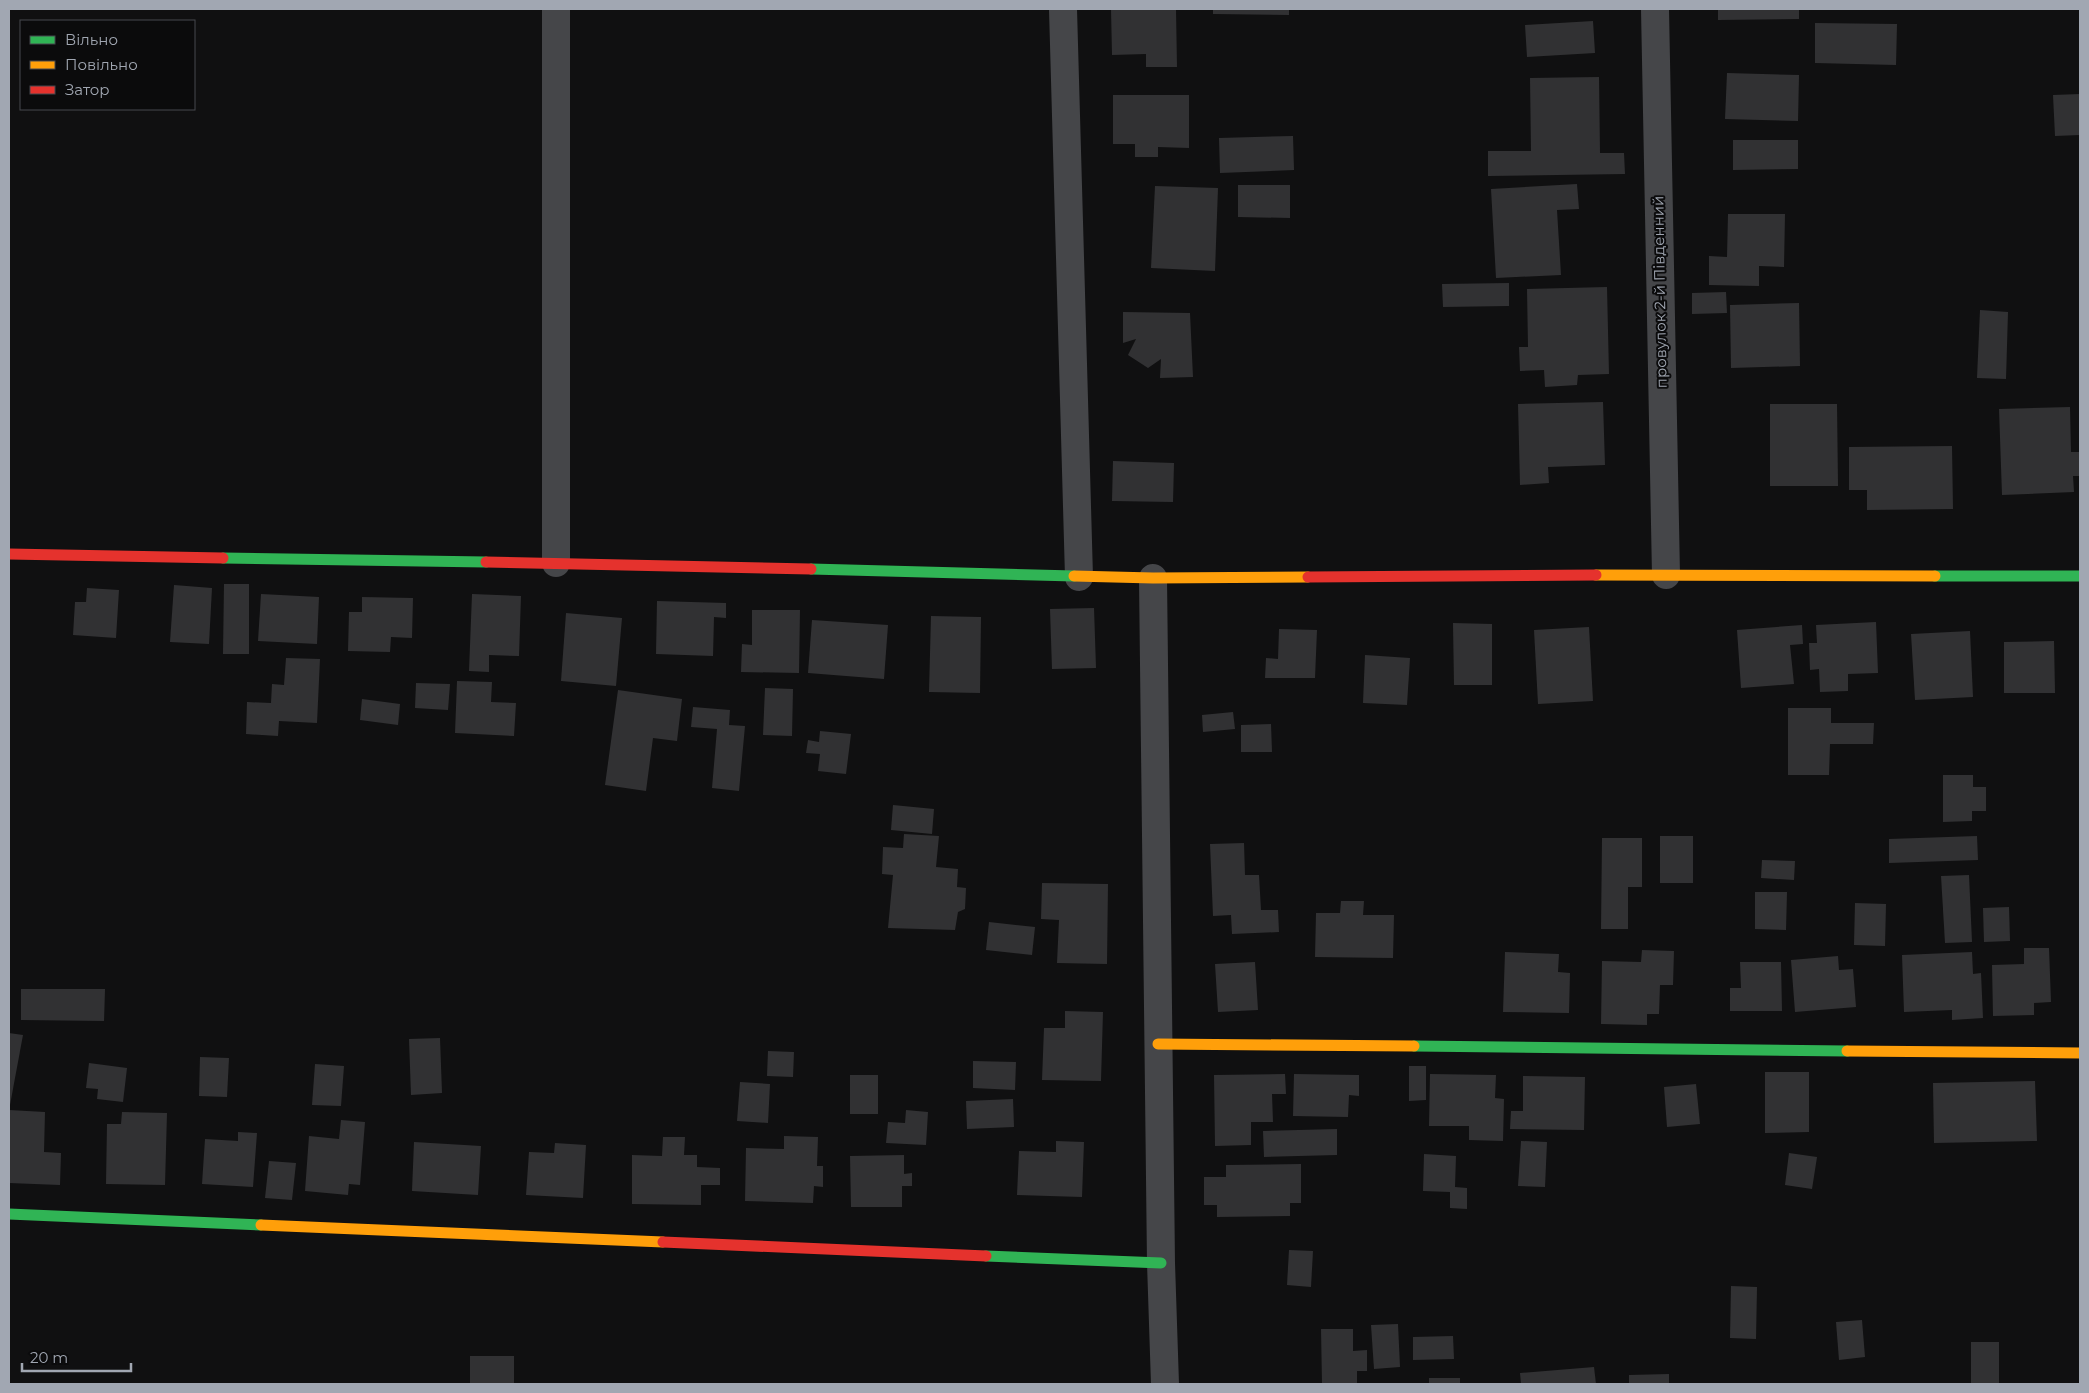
<svg xmlns="http://www.w3.org/2000/svg" width="2089" height="1393" font-family="Montserrat,sans-serif">
	<style>
		.building { fill: #313133 }
		.lines { fill: none; stroke-linecap: round; stroke-linejoin: round }
		.street { stroke: #454649; stroke-width: 28 }
		.fast { stroke: #30b455; stroke-width: 11 }
		.slow { stroke: #ff9f0a; stroke-width: 11 }
		.jam { stroke: #e5322d; stroke-width: 11 }
		.labels { text-anchor: middle; stroke-width: 4; stroke-linejoin: round; paint-order: stroke }
		.street-label { font-size: 15px; fill: #a1a7b2; stroke: #0b0b0c }
	</style>
	<rect width="100%" height="100%" fill="#101011"/>
	<g class="building">
		<polygon points="1111,9 1176,9 1177,67 1146,67 1146,54 1112,55"/>
		<polygon points="1213,9 1289,9 1289,15 1213,14"/>
		<polygon points="1718,9 1799,9 1799,19 1718,20"/>
		<polygon points="1593,21 1595,53 1527,57 1525,25"/>
		<polygon points="1815,23 1897,24 1896,65 1815,63"/>
		<polygon points="1727,73 1799,75 1798,121 1725,119"/>
		<polygon points="1599,77 1600,153 1624,153 1625,174 1488,176 1488,151 1531,151 1530,78"/>
		<polygon points="2080,94 2080,135 2055,136 2053,95"/>
		<polygon points="1113,95 1189,95 1189,148 1158,147 1158,157 1135,157 1135,144 1113,144"/>
		<polygon points="1293,136 1294,170 1220,173 1219,138"/>
		<polygon points="1733,140 1798,140 1798,169 1733,170"/>
		<polygon points="1577,184 1579,209 1557,210 1561,275 1496,278 1491,189"/>
		<polygon points="1238,185 1290,185 1290,218 1238,217"/>
		<polygon points="1155,186 1218,188 1215,271 1151,268"/>
		<polygon points="1728,214 1785,214 1784,267 1759,266 1759,286 1709,285 1709,256 1727,257"/>
		<polygon points="1509,283 1509,306 1443,307 1442,284"/>
		<polygon points="1607,287 1609,374 1578,375 1577,385 1545,387 1544,370 1520,371 1519,347 1528,347 1527,289"/>
		<polygon points="1726,292 1727,313 1692,314 1692,293"/>
		<polygon points="1799,303 1800,366 1731,368 1730,305"/>
		<polygon points="1980,310 2008,312 2006,379 1977,378"/>
		<polygon points="1123,312 1190,313 1193,377 1160,378 1161,359 1148,368 1128,355 1136,339 1123,343"/>
		<polygon points="1603,402 1605,465 1548,467 1549,483 1520,485 1518,404"/>
		<polygon points="1770,404 1837,404 1838,486 1770,486"/>
		<polygon points="2070,407 2071,452 2080,452 2080,476 2073,476 2074,492 2002,495 1999,409"/>
		<polygon points="1952,446 1953,509 1867,510 1867,490 1849,490 1849,447"/>
		<polygon points="1113,461 1174,463 1173,502 1112,501"/>
		<polygon points="224,584 249,584 249,654 223,654"/>
		<polygon points="174,585 212,588 209,644 170,642"/>
		<polygon points="87,588 119,590 116,638 73,635 75,602 86,602"/>
		<polygon points="261,594 319,597 317,644 258,641"/>
		<polygon points="472,594 521,596 519,656 489,655 489,672 469,671"/>
		<polygon points="362,597 413,598 412,638 391,637 390,652 348,651 349,612 362,612"/>
		<polygon points="657,601 726,603 726,618 714,617 713,656 656,654"/>
		<polygon points="1094,608 1096,668 1052,669 1050,609"/>
		<polygon points="752,610 800,610 799,673 741,672 742,644 752,645"/>
		<polygon points="566,613 622,618 616,686 561,681"/>
		<polygon points="931,616 981,617 980,693 929,692"/>
		<polygon points="812,620 888,625 884,679 808,673"/>
		<polygon points="1876,622 1878,673 1848,674 1848,691 1820,692 1819,669 1810,670 1809,643 1817,643 1816,625"/>
		<polygon points="1453,623 1492,624 1492,685 1454,685"/>
		<polygon points="1802,625 1803,644 1790,645 1794,684 1741,688 1737,630"/>
		<polygon points="1589,627 1593,701 1538,704 1534,630"/>
		<polygon points="1279,629 1317,630 1315,678 1265,678 1266,658 1278,659"/>
		<polygon points="1970,631 1973,697 1915,700 1911,634"/>
		<polygon points="2054,641 2055,693 2004,693 2004,642"/>
		<polygon points="1365,655 1410,658 1407,705 1363,703"/>
		<polygon points="286,658 320,659 317,723 279,721 278,736 246,734 247,702 271,703 272,684 284,685"/>
		<polygon points="457,681 492,682 491,702 516,703 514,736 455,733"/>
		<polygon points="416,683 450,684 448,710 415,708"/>
		<polygon points="765,688 793,689 792,736 763,735"/>
		<polygon points="618,690 682,699 677,741 653,738 646,791 605,785"/>
		<polygon points="362,699 400,704 398,725 360,720"/>
		<polygon points="693,707 730,710 729,725 745,726 739,791 712,788 717,729 691,727"/>
		<polygon points="1788,708 1831,708 1831,723 1874,723 1873,744 1830,744 1829,775 1788,775"/>
		<polygon points="1233,712 1235,729 1203,732 1202,715"/>
		<polygon points="1271,724 1272,752 1241,752 1241,725"/>
		<polygon points="820,731 851,734 846,774 818,771 820,754 806,753 808,740 819,742"/>
		<polygon points="1943,775 1973,775 1973,787 1986,787 1986,811 1972,811 1972,821 1943,822"/>
		<polygon points="893,805 934,809 932,834 891,830"/>
		<polygon points="904,834 939,836 936,867 958,869 957,887 966,888 965,909 958,912 955,930 888,928 893,875 882,874 883,847 903,848"/>
		<rect x="1660" y="836" width="33" height="47"/>
		<polygon points="1977,836 1978,860 1889,863 1889,839"/>
		<polygon points="1602,838 1642,838 1642,887 1628,887 1628,929 1601,929"/>
		<polygon points="1244,843 1245,875 1259,875 1261,910 1278,910 1279,932 1232,934 1231,915 1213,916 1210,844"/>
		<polygon points="1762,860 1795,861 1794,880 1761,878"/>
		<polygon points="1969,875 1972,942 1945,943 1941,876"/>
		<polygon points="1042,883 1108,884 1107,964 1057,963 1059,920 1041,919"/>
		<polygon points="1755,892 1787,892 1786,930 1755,929"/>
		<polygon points="1341,901 1364,901 1363,915 1394,915 1393,958 1315,957 1316,913 1340,913"/>
		<polygon points="1855,903 1886,904 1885,946 1854,945"/>
		<polygon points="2009,907 2010,941 1984,942 1983,908"/>
		<polygon points="989,922 1035,927 1032,955 986,950"/>
		<polygon points="2024,948 2049,948 2051,1002 2034,1003 2034,1015 1993,1016 1992,965 2024,964"/>
		<polygon points="1642,950 1674,951 1673,985 1660,985 1659,1014 1647,1014 1647,1025 1601,1024 1602,961 1641,962"/>
		<polygon points="1505,952 1559,954 1558,972 1570,973 1569,1013 1503,1012"/>
		<polygon points="1972,952 1973,974 1981,973 1983,1018 1952,1020 1952,1010 1904,1012 1902,955"/>
		<polygon points="1838,956 1839,970 1853,969 1856,1007 1795,1012 1791,960"/>
		<polygon points="1255,962 1258,1010 1218,1012 1215,964"/>
		<polygon points="1740,962 1781,962 1782,1011 1730,1011 1730,988 1741,988"/>
		<polygon points="21,989 105,989 104,1021 21,1020"/>
		<polygon points="1065,1011 1103,1012 1101,1081 1042,1080 1044,1028 1065,1028"/>
		<polygon points="9,1033 23,1035 10,1105 9,1105"/>
		<polygon points="440,1038 442,1093 411,1095 409,1039"/>
		<polygon points="768,1051 794,1052 793,1077 767,1076"/>
		<polygon points="200,1057 229,1058 227,1097 199,1096"/>
		<polygon points="973,1061 1016,1062 1015,1090 973,1088"/>
		<polygon points="89,1063 127,1068 123,1102 97,1099 98,1089 86,1088"/>
		<polygon points="315,1064 344,1066 341,1106 312,1105"/>
		<polygon points="1409,1066 1426,1066 1426,1100 1409,1101"/>
		<polygon points="1765,1072 1809,1072 1809,1132 1765,1133"/>
		<polygon points="1285,1074 1286,1094 1272,1094 1273,1122 1251,1122 1251,1145 1215,1146 1214,1075"/>
		<polygon points="1294,1074 1359,1075 1359,1096 1349,1095 1348,1117 1293,1116"/>
		<polygon points="1430,1074 1496,1075 1495,1098 1504,1099 1503,1141 1469,1140 1469,1126 1429,1126"/>
		<rect x="850" y="1075" width="28" height="39"/>
		<polygon points="1523,1076 1585,1077 1584,1130 1510,1129 1511,1111 1523,1111"/>
		<polygon points="2035,1081 2037,1141 1934,1143 1933,1083"/>
		<polygon points="740,1082 770,1084 768,1123 737,1121"/>
		<polygon points="1696,1084 1700,1124 1667,1127 1664,1087"/>
		<polygon points="1013,1099 1014,1127 967,1129 966,1101"/>
		<polygon points="9,1110 45,1112 44,1152 61,1153 60,1185 9,1183"/>
		<polygon points="906,1110 928,1112 926,1145 886,1143 888,1122 905,1123"/>
		<polygon points="122,1112 167,1113 165,1185 106,1184 107,1124 121,1124"/>
		<polygon points="341,1120 365,1122 360,1185 349,1184 348,1195 305,1191 309,1136 339,1139"/>
		<polygon points="1337,1129 1337,1155 1264,1157 1263,1131"/>
		<polygon points="238,1132 257,1133 253,1187 202,1184 205,1139 238,1141"/>
		<polygon points="784,1136 818,1137 817,1166 823,1166 823,1187 814,1186 813,1203 745,1201 746,1148 784,1149"/>
		<polygon points="663,1137 685,1137 684,1155 697,1155 697,1167 720,1168 720,1185 701,1185 701,1205 632,1204 632,1155 662,1156"/>
		<polygon points="1056,1141 1084,1142 1082,1197 1017,1195 1019,1151 1056,1152"/>
		<polygon points="1521,1141 1547,1142 1545,1187 1518,1186"/>
		<polygon points="414,1142 481,1146 478,1195 412,1191"/>
		<polygon points="555,1143 586,1145 583,1198 526,1195 529,1152 554,1153"/>
		<polygon points="1789,1153 1817,1157 1812,1189 1785,1185"/>
		<polygon points="1424,1154 1456,1156 1455,1187 1467,1188 1467,1209 1450,1208 1450,1192 1423,1191"/>
		<polygon points="904,1155 904,1174 912,1173 912,1186 902,1186 902,1207 851,1207 850,1156"/>
		<polygon points="269,1161 296,1163 292,1200 265,1198"/>
		<polygon points="1301,1164 1301,1203 1290,1203 1290,1216 1217,1217 1217,1205 1204,1205 1204,1177 1226,1177 1226,1165"/>
		<polygon points="1289,1250 1313,1251 1311,1287 1287,1285"/>
		<polygon points="1731,1286 1757,1287 1756,1339 1730,1338"/>
		<polygon points="1862,1320 1865,1357 1839,1360 1836,1322"/>
		<polygon points="1398,1324 1400,1367 1374,1369 1371,1325"/>
		<polygon points="1321,1329 1353,1329 1353,1351 1367,1350 1367,1371 1357,1371 1357,1384 1322,1384"/>
		<polygon points="1453,1336 1454,1359 1413,1360 1413,1337"/>
		<rect x="1971" y="1342" width="28" height="42"/>
		<rect x="470" y="1356" width="44" height="28"/>
		<polygon points="1594,1367 1596,1384 1521,1384 1520,1373"/>
		<polygon points="1669,1374 1669,1384 1629,1384 1629,1375"/>
		<rect x="1429" y="1378" width="31" height="6"/>
	</g>
	<g class="lines">
		<g class="street">
			<polyline points="1063,9 1079,577"/>
			<polyline points="1655,9 1666,575"/>
			<polyline points="556,563 556,9"/>
			<polyline points="1153,578 1161,1263 1165,1384"/>
		</g>
		<g class="fast">
			<polyline points="223,558 486,562"/>
			<polyline points="811,569 1074,576"/>
			<polyline points="1935,576 2080,576"/>
			<polyline points="1414,1046 1847,1051"/>
			<polyline points="9,1214 261,1225"/>
			<polyline points="986,1256 1161,1263"/>
		</g>
		<g class="slow">
			<polyline points="1596,575 1935,576"/>
			<polyline points="1074,576 1153,578 1308,577"/>
			<polyline points="1158,1044 1414,1046"/>
			<polyline points="1847,1051 2080,1053"/>
			<polyline points="261,1225 663,1242"/>
		</g>
		<g class="jam">
			<polyline points="9,554 223,558"/>
			<polyline points="486,562 811,569"/>
			<polyline points="1308,577 1596,575"/>
			<polyline points="663,1242 986,1256"/>
		</g>
	</g>
	<g class="labels">
		<g class="street-label">
			<text transform="translate(1660 292) rotate(-91)" y="5">провулок 2-й Південний</text>
		</g>
	</g>
	<rect width="2089" height="1393" fill="none" stroke="#a1a7b2" stroke-width="20"/>
	<rect x="20" y="20" width="175" height="90" fill="#0b0b0c" stroke="#47494e"/>
	<rect x="30" y="36" width="25" height="8" fill="#30b455" stroke="#47494e"/>
	<text x="65" y="45" font-size="15" fill="#a1a7b2">Вільно</text>
	<rect x="30" y="61" width="25" height="8" fill="#ff9f0a" stroke="#47494e"/>
	<text x="65" y="70" font-size="15" fill="#a1a7b2">Повільно</text>
	<rect x="30" y="86" width="25" height="8" fill="#e5322d" stroke="#47494e"/>
	<text x="65" y="95" font-size="15" fill="#a1a7b2">Затор</text>
	<path d="M22 1363v8h109v-8" fill="none" stroke="#a1a7b2" stroke-width="2.5"/>
	<text x="30" y="1363" font-size="15" fill="#a1a7b2" stroke="#0b0b0c" stroke-width="4" paint-order="stroke">20 m</text>
</svg>
